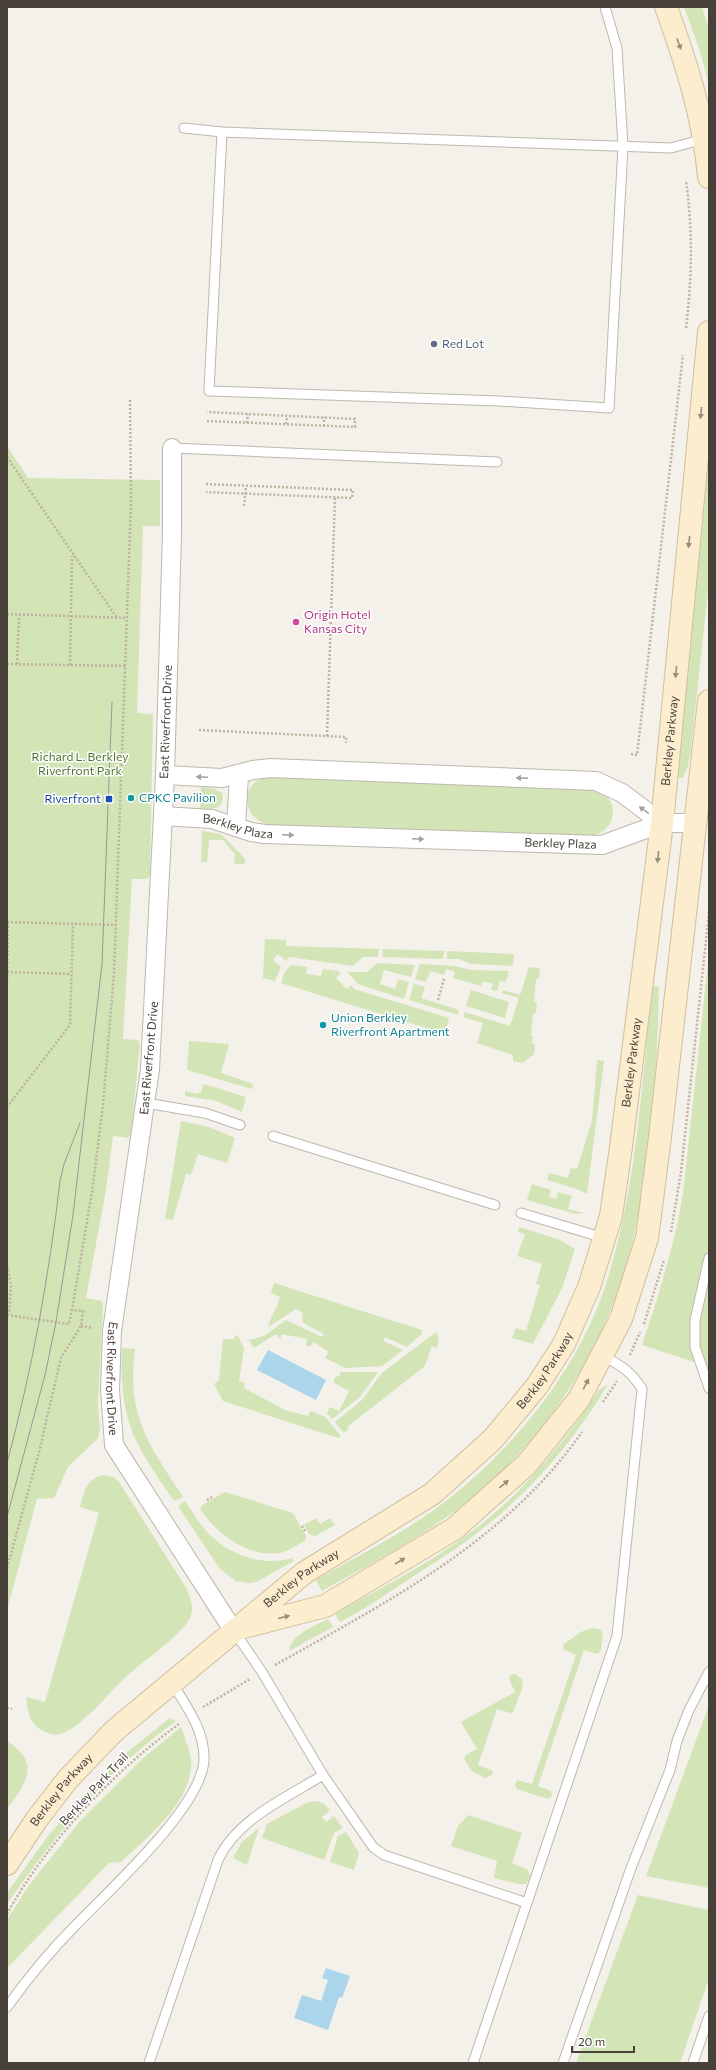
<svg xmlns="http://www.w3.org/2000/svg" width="716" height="2070" font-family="Commissioner,sans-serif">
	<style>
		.green { fill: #d3e5b6 }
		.water { fill: #abd5eb }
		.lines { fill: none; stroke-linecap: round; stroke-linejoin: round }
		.service-casing { stroke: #bfb7ad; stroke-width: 11 }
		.minor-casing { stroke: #bfb7ad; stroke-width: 20 }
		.secondary-casing { stroke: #d0bf9d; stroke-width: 24 }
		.path { stroke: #bfb29f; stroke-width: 2.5; stroke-dasharray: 2 2; stroke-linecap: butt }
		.service { stroke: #fff; stroke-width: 9 }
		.minor { stroke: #fff; stroke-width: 18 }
		.secondary { stroke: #fbedcd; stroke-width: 22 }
		.tram { stroke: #989898; stroke-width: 1 }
		.oneway { fill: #988e7c }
		.oneway2 { fill: #a3a09c }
		.service-dot { fill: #5c6f8a; stroke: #fff; stroke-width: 1.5 }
		.hotel-dot { fill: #d1479c; stroke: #fff; stroke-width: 1.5 }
		.culture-dot { fill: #0f9aa8; stroke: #fff; stroke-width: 1.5 }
		.transit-dot { fill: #1a4fb4; stroke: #fff; stroke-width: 1.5 }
		.labels { text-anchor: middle; stroke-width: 3; stroke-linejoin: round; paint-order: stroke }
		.service-label { font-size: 12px; fill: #4e5e75; stroke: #fff; text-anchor: start }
		.hotel-label { font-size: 12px; fill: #b23c85; stroke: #fff; text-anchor: start }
		.street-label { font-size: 12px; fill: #474139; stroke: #fff }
		.park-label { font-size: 12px; fill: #4e752f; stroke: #fff }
		.culture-label { font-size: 12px; fill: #0d838f; stroke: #fff; text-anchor: start }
		.transit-label { font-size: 12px; fill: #164399; stroke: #fff; text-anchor: end }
	</style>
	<rect width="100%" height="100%" fill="#f4f0ea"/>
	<g class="green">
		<polygon points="684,7 702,7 709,30 709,85 699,48"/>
		<polygon points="7,446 28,478 160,480 160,526 143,526 137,713 153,714 150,875 147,879 132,879 123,1039 138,1040 140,1044 131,1134 128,1138 113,1136 106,1190 86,1298 102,1301 103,1305 98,1404 100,1430 98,1438 68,1467 54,1498 37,1499 7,1610"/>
		<polygon points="709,462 709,582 691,748 688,766 683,778 675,778"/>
		<path d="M268,776L596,789C622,801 617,830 590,837L269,825C241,818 239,783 268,776Z"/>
		<path d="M201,787L215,789L222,793C226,809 211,810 200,809Z"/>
		<polygon points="202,831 221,834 245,859 245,864 234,864 235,854 223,840 209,840 207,862 201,862"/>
		<polygon points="265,939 286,940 286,946 379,949 378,957 363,957 353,966 289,957 286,961 278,954 273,960 281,967 275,981 263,978"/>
		<polygon points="382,949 444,951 443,959 383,957"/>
		<polygon points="447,951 514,954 513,966 471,964 459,959 447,959"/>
		<path d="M709,954V1367L642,1345C659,1295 674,1246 683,1194Z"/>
		<polygon points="377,963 415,965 411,977 384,970 380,984 395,989 398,979 409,982 404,999 358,984 347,972 367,972"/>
		<polygon points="420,964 455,966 471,970 509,971 505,983 500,981 497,991 491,990 493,984 483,981 481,986 453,978 455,972 446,969 444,975 430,971 426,982 415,979"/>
		<polygon points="291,965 307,967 306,974 321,976 323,969 338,971 341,973 336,978 347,989 351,985 354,989 449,1018 445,1034 281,983 284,973"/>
		<polygon points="529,967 540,968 539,979 536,979 534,1002 537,1003 536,1013 533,1013 531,1036 533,1036 532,1043 535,1044 534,1054 523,1063 513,1061 513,1055 477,1043 483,1023 463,1017 465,1012 510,1026 519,998 502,993 503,990 520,995"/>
		<polygon points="414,984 425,987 421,998 459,1010 458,1015 409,1000"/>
		<path d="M652,985L659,987C657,1074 652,1164 631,1249C608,1341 551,1431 479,1492C432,1532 376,1561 322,1591L316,1580C363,1553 414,1528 456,1493C523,1438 582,1362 608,1278C637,1183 642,1083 652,985Z"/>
		<polygon points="471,990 509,1002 505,1018 466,1006"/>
		<polygon points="189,1041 229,1044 221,1073 253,1084 252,1089 187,1070"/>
		<polygon points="597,1060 604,1061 587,1194 574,1188 547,1180 549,1173 568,1178 571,1168 577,1169 592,1121"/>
		<polygon points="204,1084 246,1097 242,1112 217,1101 185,1096 185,1091 197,1094 201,1092"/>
		<polygon points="181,1121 209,1127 235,1138 227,1163 198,1154 191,1175 186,1174 173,1220 165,1219"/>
		<polygon points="532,1184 551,1190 549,1197 556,1199 558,1192 572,1196 568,1209 584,1213 576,1214 527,1200"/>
		<polygon points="519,1227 558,1239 575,1249 562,1288 533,1344 512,1338 516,1328 526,1331 540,1285 536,1284 542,1264 517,1256 525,1234 518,1232"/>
		<path d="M274,1283L422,1330V1334L407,1347L385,1337L383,1341L403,1350L382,1366L345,1368L325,1358L329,1352L314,1342L309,1347L306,1345L307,1339L282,1334L280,1339L276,1334L254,1348L249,1340L264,1336L286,1320L322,1337L324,1334L303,1323L302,1312L296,1309L268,1327C271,1315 277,1308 280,1297L271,1293Z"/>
		<polygon points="436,1332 439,1338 437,1348 432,1346 425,1366 347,1427 348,1430 344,1433 335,1422 362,1400 382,1373"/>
		<polygon points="235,1335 238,1336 244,1348 239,1381 245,1383 244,1388 285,1410 308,1416 311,1411 325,1417 341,1436 338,1438 223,1401 214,1384 219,1380 223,1339 234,1339"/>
		<path d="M122,1348L135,1349C126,1415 149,1445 183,1497L174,1501C134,1442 119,1422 122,1348Z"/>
		<polygon points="340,1372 378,1372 360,1397 332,1419 327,1413 330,1407 339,1411 349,1391 334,1383 334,1378 341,1375"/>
		<path d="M608,1384C573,1443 528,1495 472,1537C452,1552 430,1565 409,1579C386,1594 364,1610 340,1622L335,1614C373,1592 413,1572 450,1547C511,1507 559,1451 598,1391Z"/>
		<path d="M103,1475L114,1477L119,1482L185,1586C190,1596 195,1607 190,1618C180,1637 144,1660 127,1676C110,1691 83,1726 63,1733C56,1736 49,1734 43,1731C29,1724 28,1711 26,1697L45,1702L99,1513L80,1507C84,1493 86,1479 103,1475Z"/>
		<path d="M225,1492L293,1513L306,1536L305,1541C298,1544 291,1550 283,1552C250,1560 218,1535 200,1509L202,1505Z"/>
		<path d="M185,1501C193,1512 200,1525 209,1534C229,1555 264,1567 292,1558L294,1561L258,1581L251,1583L236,1581L220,1569L178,1506Z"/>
		<polygon points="316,1518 320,1524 330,1518 335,1525 315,1536 309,1534 304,1525"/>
		<path d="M328,1619L333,1627L289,1651C291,1634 315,1626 328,1619Z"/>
		<polygon points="592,1628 599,1629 603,1633 601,1650 598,1654 584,1650 538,1786 551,1791 552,1796 548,1799 517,1789 515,1785 517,1780 532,1784 576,1655 563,1649 564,1644 581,1632"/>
		<polygon points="515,1674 522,1679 523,1686 513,1712 511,1713 497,1709 478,1765 493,1771 492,1775 485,1778 472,1771 464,1759 466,1755 477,1749 461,1722 515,1692 509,1679 510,1675"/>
		<polygon points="709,1705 709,1888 646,1876"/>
		<path d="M170,1718L176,1721C107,1771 55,1835 7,1904V1893L14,1883L48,1836L88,1791L130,1750Z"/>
		<path d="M181,1727C185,1740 192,1753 191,1766C190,1804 146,1838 121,1862L109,1863L7,1968V1920L27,1888L80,1821L141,1760Z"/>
		<path d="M7,1741C42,1764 26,1783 7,1809Z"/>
		<polygon points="317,1801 324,1804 330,1810 322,1817 326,1822 334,1816 343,1828 334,1833 324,1860 262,1838 267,1824 308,1802"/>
		<polygon points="468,1815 522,1833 512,1863 528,1870 530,1877 526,1884 518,1884 494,1878 497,1861 451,1846 458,1826"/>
		<polygon points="259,1828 247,1865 233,1858 242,1842"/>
		<polygon points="346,1832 359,1853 354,1870 330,1862 338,1836"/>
		<polygon points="638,1895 709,1910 709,1978 680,2063 576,2063"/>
	</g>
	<g class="water">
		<polygon points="268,1350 326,1380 316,1400 257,1370"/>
		<polygon points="326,1968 350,1976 342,1998 339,1997 328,2030 294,2018 302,1995 321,2001 328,1980 322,1978"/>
	</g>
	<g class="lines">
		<g class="service-casing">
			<g id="service">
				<polyline points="184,128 222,132 671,148 704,139"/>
				<polyline points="222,132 209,391 499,401 609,408 623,146 617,48 605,7"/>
				<polyline points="172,448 497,462"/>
				<polyline points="146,1103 205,1113 240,1125"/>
				<polyline points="273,1136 495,1205"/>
				<polyline points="521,1213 604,1238"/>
				<polyline points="709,1258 695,1320 695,1347 709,1388"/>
				<polyline points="234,1631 262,1672 323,1775 373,1847 384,1855 399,1860 527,1903"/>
				<path d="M7,2007C28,1978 50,1951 75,1926C108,1891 202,1807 204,1760C205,1731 187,1707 172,1683"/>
				<path d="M149,2063L218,1860C237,1819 286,1798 323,1775"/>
				<path d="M473,2063L617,1636L642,1389C630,1370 621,1366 602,1355"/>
				<polyline points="563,2063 631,1868 670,1770 677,1741 689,1710 709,1672"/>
				<polyline points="693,2063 709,2016"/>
			</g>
		</g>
		<g class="minor-casing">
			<g id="minor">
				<path id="s1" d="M172,448V533L165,775L150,1069L112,1331L110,1390L114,1445L233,1630"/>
				<path id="s2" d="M163,816L212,819L251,832L265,834L602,845L662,823L622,793L596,781L271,768L253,770L222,778L165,775"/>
				<polyline points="662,823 696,823"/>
				<polyline points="236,827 239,775"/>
			</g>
		</g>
		<g class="secondary-casing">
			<g id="secondary">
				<path d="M666,7C686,62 704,118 709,177"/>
				<polyline points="240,1628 325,1606 454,1529 527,1464 579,1399 621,1319 647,1238 660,1137 709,701"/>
				<path id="s3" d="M7,1864L37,1819L68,1779L114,1731L304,1573L432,1494L493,1439L537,1386L564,1344L589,1287L611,1216L621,1147L662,823L709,332"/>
			</g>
		</g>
		<g class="path">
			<path d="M686,328C692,280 693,230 686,181"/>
			<polyline points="207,421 355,427 355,419 207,412"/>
			<polyline points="247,423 248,414"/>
			<polyline points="286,424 287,416"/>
			<polyline points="324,426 324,417"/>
			<polyline points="7,457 117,618"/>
			<polyline points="206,484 353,490 352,498 206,492"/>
			<polyline points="244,506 246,486"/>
			<polyline points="7,614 127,618"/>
			<polyline points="7,664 125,666"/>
			<polyline points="17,664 19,615"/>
			<polyline points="70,665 72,556"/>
			<polyline points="199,730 346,737 346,743"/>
			<polyline points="327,736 335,497"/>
			<polyline points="631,754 637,755 683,355"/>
			<polyline points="7,922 116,925"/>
			<polyline points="7,972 71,974"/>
			<polyline points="7,988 8,922"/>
			<polyline points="438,1000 444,979"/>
			<polyline points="7,1107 70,1025 73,924"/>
			<polyline points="671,1232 681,1172 709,913"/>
			<polyline points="7,1266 11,1285 9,1314"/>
			<polyline points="7,1315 69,1324 72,1310"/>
			<polyline points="644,1324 664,1260"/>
			<polyline points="81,1326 93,1328"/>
			<polyline points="630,1355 640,1332"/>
			<polyline points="603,1402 617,1381"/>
			<polyline points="207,1500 212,1497"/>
			<polyline points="302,1526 305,1531"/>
			<polyline points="7,1568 39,1452 61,1358 81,1326 83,1311 72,1310 92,1192 103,1105 114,973 131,502 130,400"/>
			<path d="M275,1665C389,1601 506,1541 582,1432"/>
			<polyline points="203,1707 250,1679"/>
			<polyline points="7,1708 12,1709"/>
			<path d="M7,1914C46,1843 114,1771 179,1724"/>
		</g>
		<use href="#service" class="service"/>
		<use href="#minor" class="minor"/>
		<use href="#secondary" class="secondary"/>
		<g class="tram">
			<path d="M7,1463C32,1370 49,1277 60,1181L64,1164L80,1123"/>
			<polyline points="7,1517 45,1375 56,1322 73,1215 102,964 112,702"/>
		</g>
	</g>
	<defs><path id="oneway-solid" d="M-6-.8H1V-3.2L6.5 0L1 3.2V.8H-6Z"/></defs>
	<g class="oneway">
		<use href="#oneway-solid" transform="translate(679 44) rotate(70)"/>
		<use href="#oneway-solid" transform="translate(701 413) rotate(96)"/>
		<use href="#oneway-solid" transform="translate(689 542) rotate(96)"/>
		<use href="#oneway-solid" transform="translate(676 672) rotate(96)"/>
		<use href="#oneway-solid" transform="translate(658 857) rotate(96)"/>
		<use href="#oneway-solid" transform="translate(586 1384) rotate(-62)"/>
		<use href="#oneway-solid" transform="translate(504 1484) rotate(-41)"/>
		<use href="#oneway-solid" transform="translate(400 1561) rotate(-31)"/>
		<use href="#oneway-solid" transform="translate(284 1617) rotate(-14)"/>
	</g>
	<g class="oneway2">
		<use href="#oneway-solid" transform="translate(202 777) rotate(-177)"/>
		<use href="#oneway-solid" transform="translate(522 778) rotate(-178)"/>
		<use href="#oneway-solid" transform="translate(644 810) rotate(-144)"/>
		<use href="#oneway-solid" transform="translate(288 835) rotate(2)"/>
		<use href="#oneway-solid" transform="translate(418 839) rotate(2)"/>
	</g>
	<circle class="service-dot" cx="434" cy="344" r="4"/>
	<circle class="hotel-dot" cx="296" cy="622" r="4"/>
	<g class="culture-dot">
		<circle cx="131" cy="798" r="4"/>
		<circle cx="323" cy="1025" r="4"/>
	</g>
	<rect class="transit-dot" x="105" y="795" width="8" height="8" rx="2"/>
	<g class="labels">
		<g class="service-label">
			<text x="442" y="348">Red Lot</text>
		</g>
		<g class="hotel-label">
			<text x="304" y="619">Origin Hotel<tspan x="304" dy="14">Kansas City</tspan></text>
		</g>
		<g class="street-label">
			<text transform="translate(166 722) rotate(-88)" y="4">East Riverfront Drive</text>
			<text dy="4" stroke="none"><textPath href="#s3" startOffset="1385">Berkley Parkway</textPath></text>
			<text dy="4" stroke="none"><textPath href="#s2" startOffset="76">Berkley Plaza</textPath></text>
			<text dy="4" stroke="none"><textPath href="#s2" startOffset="400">Berkley Plaza</textPath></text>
			<text transform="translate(149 1058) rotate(-85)" y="4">East Riverfront Drive</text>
			<text dy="4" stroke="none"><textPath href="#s3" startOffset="1061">Berkley Parkway</textPath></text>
			<text dy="4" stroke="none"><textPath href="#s3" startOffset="737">Berkley Parkway</textPath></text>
			<text dy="4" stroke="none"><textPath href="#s1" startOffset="934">East Riverfront Drive</textPath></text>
			<text dy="4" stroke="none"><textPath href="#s3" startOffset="413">Berkley Parkway</textPath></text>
			<text transform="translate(94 1789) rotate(-47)" y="4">Berkley Park Trail</text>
			<text dy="4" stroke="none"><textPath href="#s3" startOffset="92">Berkley Parkway</textPath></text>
		</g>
		<g class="park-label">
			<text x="80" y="761">Richard L. Berkley<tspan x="80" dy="14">Riverfront Park</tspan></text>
		</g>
		<g class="culture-label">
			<text x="139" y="802">CPKC Pavilion</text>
			<text x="331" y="1022">Union Berkley<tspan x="331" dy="14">Riverfront Apartment</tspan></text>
		</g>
		<g class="transit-label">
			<text x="101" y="803">Riverfront</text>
		</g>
	</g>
	<rect width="716" height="2070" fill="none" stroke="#474139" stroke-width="16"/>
	<path d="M572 2046v6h62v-6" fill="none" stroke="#474139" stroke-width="2"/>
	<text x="578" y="2046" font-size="12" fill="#474139" stroke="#ffffff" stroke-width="3" paint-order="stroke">20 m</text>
</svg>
